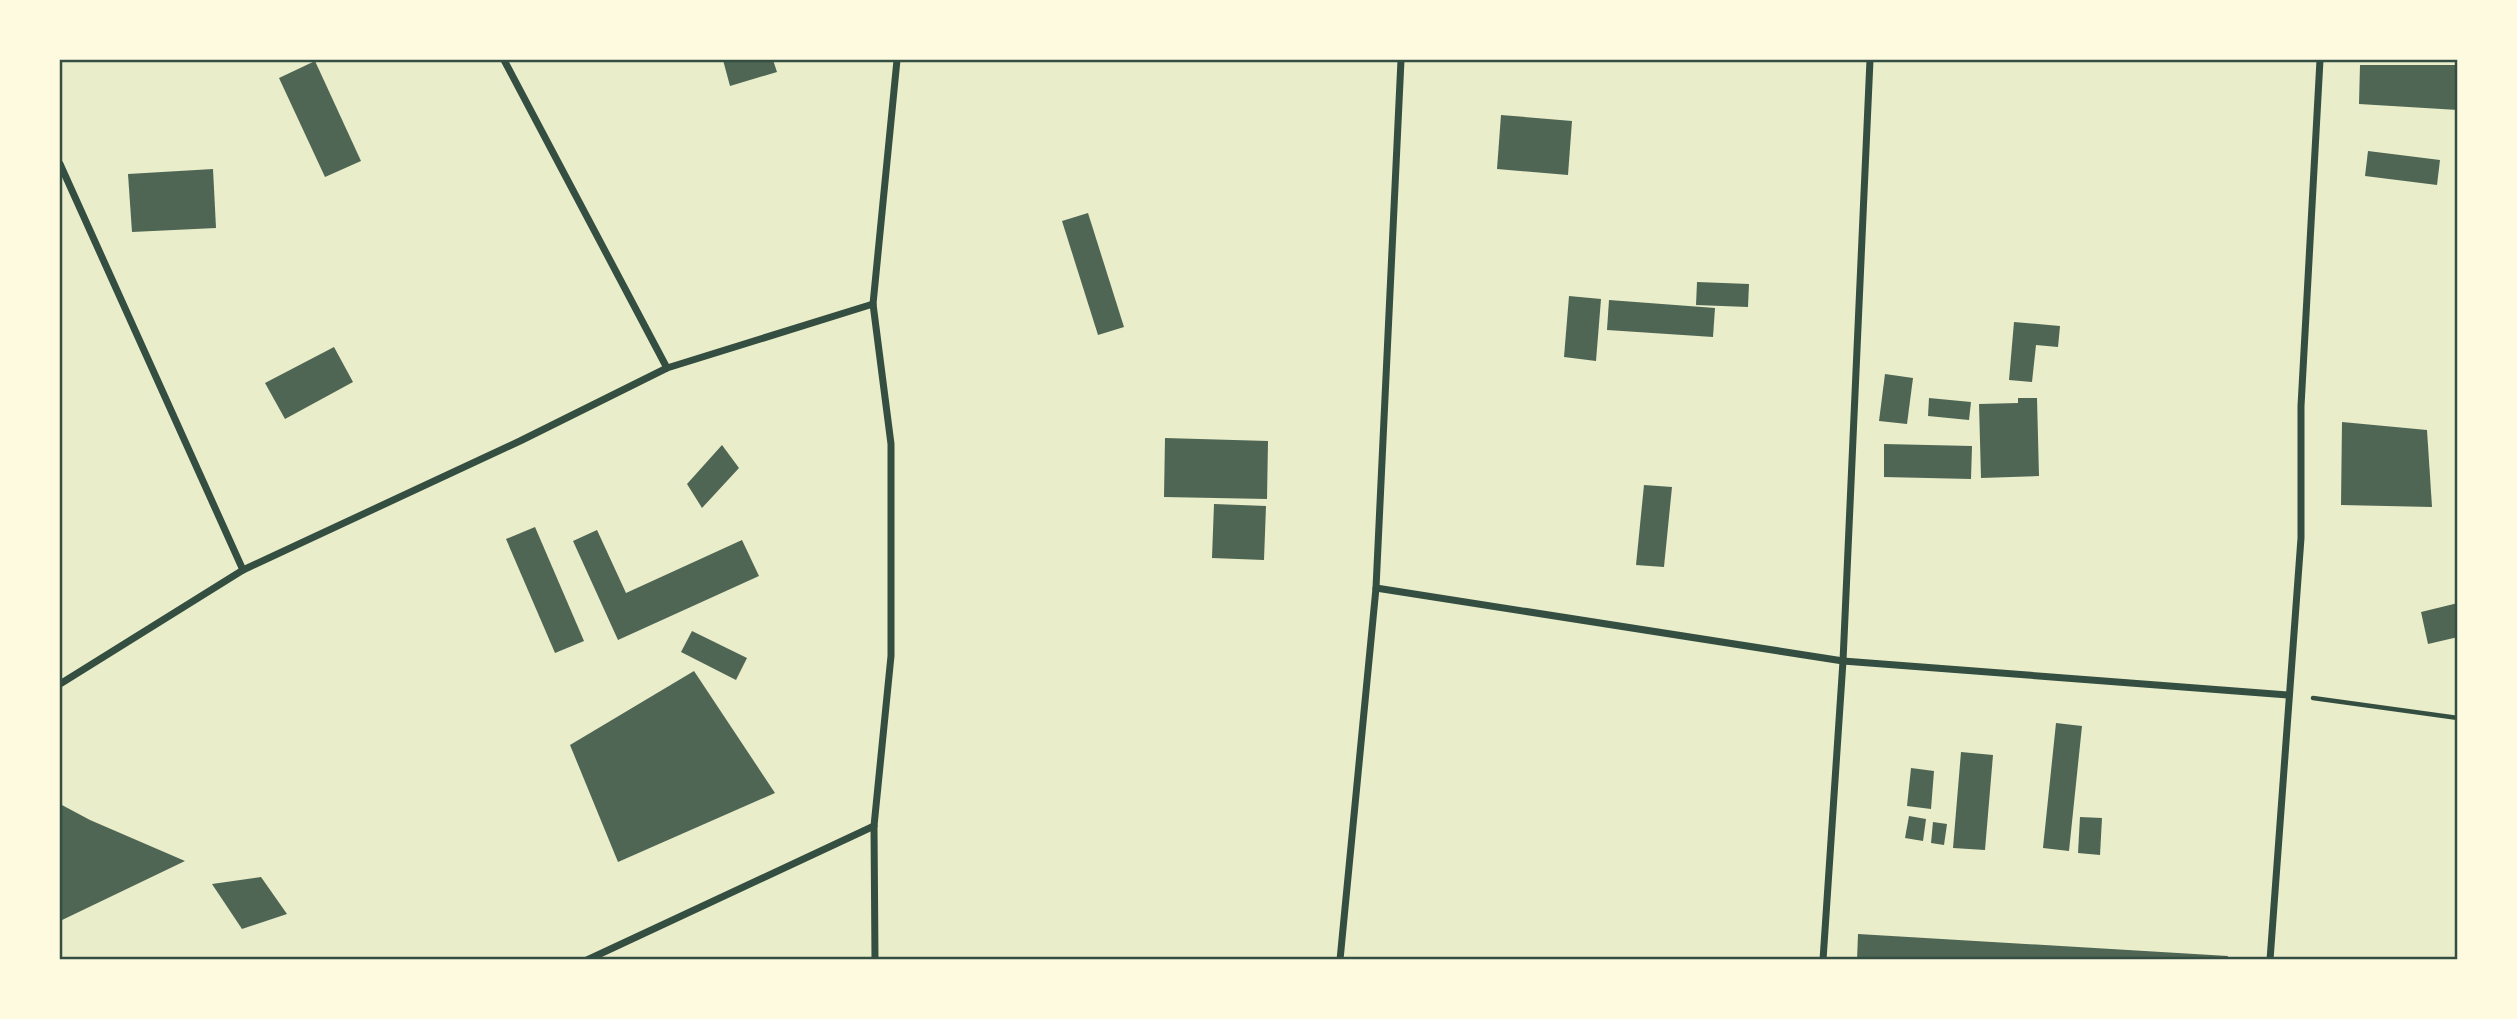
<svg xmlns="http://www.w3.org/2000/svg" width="2517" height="1019" font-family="Merriweather,serif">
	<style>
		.building { fill: #4f6655 }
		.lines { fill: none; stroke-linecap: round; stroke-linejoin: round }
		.path { stroke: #344e41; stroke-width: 4.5 }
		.minor { stroke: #344e41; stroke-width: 7 }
		.neatline { fill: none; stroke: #344e41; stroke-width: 2.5 }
	</style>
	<rect width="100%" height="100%" fill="#e9edc9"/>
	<g class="building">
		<polygon points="723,60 773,60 777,72 730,86"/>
		<polygon points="315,61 361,161 325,177 279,78"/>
		<polygon points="2360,65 2458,65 2458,110 2359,104"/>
		<polygon points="1501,115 1572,121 1568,175 1497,169"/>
		<polygon points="2368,151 2440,160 2437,185 2365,176"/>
		<polygon points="213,169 216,228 132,232 128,174"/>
		<polygon points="1088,213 1124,327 1098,335 1062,221"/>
		<polygon points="1697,282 1749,284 1748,307 1696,305"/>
		<polygon points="1569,296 1601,299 1596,361 1564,357"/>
		<polygon points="1609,300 1715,308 1713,337 1607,330"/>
		<polygon points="2014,322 2060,326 2058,347 2036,345 2032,382 2009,380"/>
		<polygon points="334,347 353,382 285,419 265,383"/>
		<polygon points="1885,374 1913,378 1907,424 1879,421"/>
		<polygon points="1929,398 1971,402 1969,420 1928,416"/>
		<polygon points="2018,398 2037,398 2039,476 1981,478 1979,404 2018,403"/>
		<polygon points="2342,422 2427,430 2432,507 2341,505"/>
		<polygon points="1165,438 1268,441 1267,499 1164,497"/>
		<polygon points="1884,444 1972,446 1971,479 1884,477"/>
		<polygon points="722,445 739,468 702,508 687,484"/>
		<polygon points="1644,485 1672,487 1664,567 1636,565"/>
		<polygon points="1214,504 1266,506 1264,560 1212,558"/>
		<polygon points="535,527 584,641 555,653 506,539"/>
		<polygon points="597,530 626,593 742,540 759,576 618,640 573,541"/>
		<polygon points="2458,603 2458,637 2428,644 2421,612"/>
		<polygon points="692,631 747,658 736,680 681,652"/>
		<polygon points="694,671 775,793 618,862 570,745"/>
		<polygon points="2056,723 2082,726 2069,851 2043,848"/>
		<polygon points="1961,752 1993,755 1985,850 1953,848"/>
		<polygon points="1911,768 1934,771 1931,809 1907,806"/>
		<polygon points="60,804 90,820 185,861 60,921"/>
		<polygon points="1909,816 1926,819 1923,841 1905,838"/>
		<polygon points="2080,817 2102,818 2100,855 2078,853"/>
		<polygon points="1933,822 1947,824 1944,845 1931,843"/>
		<polygon points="261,877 287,914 242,929 212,884"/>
		<polygon points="1858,934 2228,956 2227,960 1857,960"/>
	</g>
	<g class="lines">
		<polyline class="path" points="2313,698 2458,718"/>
		<g class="minor">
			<polyline points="504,60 667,368"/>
			<polyline points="60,164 243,570"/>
			<polyline points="1376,588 1843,661 2288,695"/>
			<polyline points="60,684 243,570 520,441 667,368 873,304"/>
			<polyline points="587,960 874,826"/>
			<polyline points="875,960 874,826 891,656 891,444 873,304 897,60"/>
			<polyline points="1340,960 1376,588 1401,60"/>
			<polyline points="1823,960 1843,661 1870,60"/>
			<polyline points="2270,960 2301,538 2301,406 2320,60"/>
		</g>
	</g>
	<rect width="2517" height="1019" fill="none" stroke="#fefae0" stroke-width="122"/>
	<rect x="61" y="61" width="2395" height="897" class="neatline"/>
</svg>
